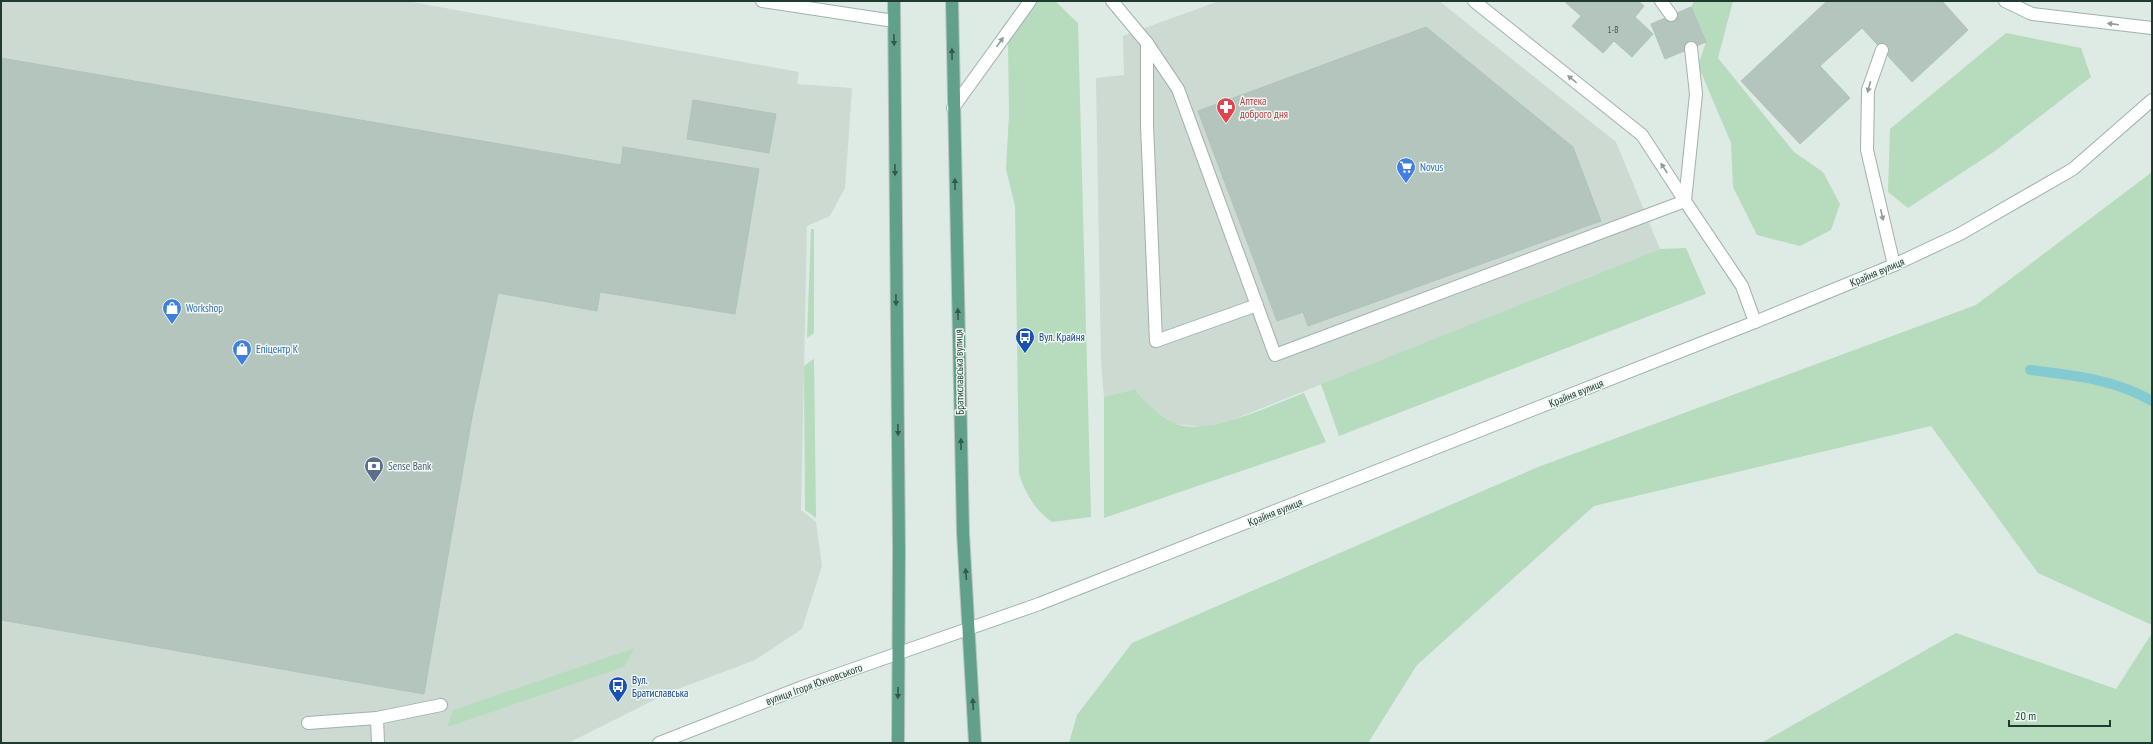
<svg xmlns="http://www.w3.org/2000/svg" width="2153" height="744" font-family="'PT Sans Narrow',sans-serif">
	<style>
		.built { fill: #ccdad2 }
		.green { fill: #b6dcbd }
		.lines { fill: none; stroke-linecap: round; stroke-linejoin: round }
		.stream { stroke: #83cbd1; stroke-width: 10 }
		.building { fill: #b3c5bc; stroke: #b0c3ba }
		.service-casing { stroke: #a1b2ab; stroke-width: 14 }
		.minor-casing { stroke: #a1b2ab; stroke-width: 14 }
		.tertiary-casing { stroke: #a1b2ab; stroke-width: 14 }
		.primary-casing { stroke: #bcc4c1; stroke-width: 14 }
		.service { stroke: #fff; stroke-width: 12 }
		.minor { stroke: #fff; stroke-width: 12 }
		.tertiary { stroke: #fff; stroke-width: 12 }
		.primary { stroke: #61a18c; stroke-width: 12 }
		.oneway { fill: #8f9c98 }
		.oneway2 { fill: #33594c }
		.labels { text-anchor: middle; stroke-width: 3; stroke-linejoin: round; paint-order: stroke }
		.number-label { font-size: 9px; fill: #445d54 }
		.health-label { font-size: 11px; fill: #be3a42; stroke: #eef7f2; text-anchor: start }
		.shop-label { font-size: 11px; fill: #366cbe; stroke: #eef7f2; text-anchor: start }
		.street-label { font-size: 11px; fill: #1f3a31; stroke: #eef7f2 }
		.transit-label { font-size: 11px; fill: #164399; stroke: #eef7f2; text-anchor: start }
		.service-label { font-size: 11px; fill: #4e5e75; stroke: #eef7f2; text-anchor: start }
	</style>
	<rect width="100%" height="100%" fill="#deeae4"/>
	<g class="built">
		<polygon points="1,1 406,1 799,72 797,84 852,88 845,188 830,216 807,226 801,510 816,522 822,566 802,629 755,660 670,692 568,743 1,743"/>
		<polygon points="1219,1 1439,1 1616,142 1660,249 1232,420 1203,427 1175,424 1151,408 1135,389 1104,397 1101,363 1096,78 1124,75 1123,36"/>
	</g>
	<g class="green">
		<path d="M1035,1H1055L1078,23L1091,517L1052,522C1034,509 1026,494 1019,474L1015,206L1006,169L1009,115L1008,42Z"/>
		<polygon points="1694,1 1733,1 1718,58 1794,152 1823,172 1840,204 1831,230 1800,246 1757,235 1733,187 1731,143 1698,65 1706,42 1691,7"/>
		<polygon points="2006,33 2081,48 2091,77 1995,151 1908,208 1888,192 1890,129"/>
		<polygon points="2152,172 2152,625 2038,573 1931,426 1594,506 1417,665 1368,743 1069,743 1077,715 1132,643 1538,467 1976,305"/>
		<polygon points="811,229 814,229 814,333 807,338"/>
		<polygon points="1686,248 1706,294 1339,436 1321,384 1660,249"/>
		<polygon points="815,358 814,359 816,518 805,510 804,366"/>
		<path d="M1135,389C1146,403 1158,415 1174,423C1204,438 1274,404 1304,393L1326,442L1104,518V397Z"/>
		<polygon points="1956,633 2116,689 2152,633 2152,743 1761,743"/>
		<polygon points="635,648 624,667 447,727 453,710"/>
	</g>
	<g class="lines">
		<path class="stream" d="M2030,370C2071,375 2115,379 2152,401"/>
	</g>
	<g class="building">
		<polygon points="1564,1 1638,1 1644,6 1635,17 1653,34 1632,57 1614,41 1603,53 1572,26 1581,16"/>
		<polygon points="1827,1 1942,1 1968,30 1912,82 1862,28 1820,66 1850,98 1800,144 1741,81"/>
		<polygon points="1691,7 1706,42 1665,59 1651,24"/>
		<polygon points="1426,27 1573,147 1601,221 1308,326 1303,312 1277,321 1198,111"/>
		<polygon points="1,58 621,165 623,147 759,169 735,314 600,292 597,311 498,293 472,417 424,694 1,620"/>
		<polygon points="693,100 776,114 769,153 687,139"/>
	</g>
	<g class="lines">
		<g class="service-casing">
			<g id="service">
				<polyline points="1112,1 1147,43 1178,89 1275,355 1685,201 1642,135 1474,1"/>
				<polyline points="1661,1 1671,15"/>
				<polyline points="2005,1 2032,14 2152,28"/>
				<polyline points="1147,43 1147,125 1156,341 1257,305"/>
				<polyline points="1691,48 1696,94 1685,201 1742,286 1755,322"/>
				<polyline points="1882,50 1868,90 1867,150 1894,265"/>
				<polyline points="953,108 1030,1"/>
				<polyline points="308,723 377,718"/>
				<polyline points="378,743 377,718 441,705"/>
			</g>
		</g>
		<g class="minor-casing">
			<polyline id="minor" points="762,1 894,21"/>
		</g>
		<g class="tertiary-casing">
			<polyline id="tertiary" points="659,743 805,686 1039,604 1755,322 1894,265 1960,234 2073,169 2152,100"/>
		</g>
		<g class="primary-casing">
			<g id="primary">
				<polyline points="894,1 899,549 898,743"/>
				<polyline points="952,1 963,533 975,743"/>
			</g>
		</g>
		<use href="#service" class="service"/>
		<use href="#minor" class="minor"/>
		<use href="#tertiary" class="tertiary"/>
		<use href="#primary" class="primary"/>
	</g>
	<defs><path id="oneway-solid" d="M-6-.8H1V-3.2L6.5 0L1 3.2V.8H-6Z"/></defs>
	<g class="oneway">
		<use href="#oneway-solid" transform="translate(2113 24) rotate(-173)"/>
		<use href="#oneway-solid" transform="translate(1000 42) rotate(-54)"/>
		<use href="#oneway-solid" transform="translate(1572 79) rotate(-141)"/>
		<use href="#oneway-solid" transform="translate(1869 87) rotate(105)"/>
		<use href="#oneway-solid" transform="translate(1664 168) rotate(-123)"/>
		<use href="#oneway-solid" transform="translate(1882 215) rotate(77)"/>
	</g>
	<g class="oneway2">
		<use href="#oneway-solid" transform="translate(894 40) rotate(89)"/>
		<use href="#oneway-solid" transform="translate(952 54) rotate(-91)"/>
		<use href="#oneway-solid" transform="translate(895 170) rotate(89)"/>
		<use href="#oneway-solid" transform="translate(955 184) rotate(-91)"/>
		<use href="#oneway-solid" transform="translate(896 300) rotate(89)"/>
		<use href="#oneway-solid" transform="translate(958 314) rotate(-91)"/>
		<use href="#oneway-solid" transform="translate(898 430) rotate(89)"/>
		<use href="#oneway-solid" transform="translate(961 444) rotate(-91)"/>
		<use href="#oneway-solid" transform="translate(966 574) rotate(-94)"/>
		<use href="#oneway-solid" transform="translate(898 693) rotate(91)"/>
		<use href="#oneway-solid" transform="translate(973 704) rotate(-93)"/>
	</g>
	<defs>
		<g id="pharmacy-pin" transform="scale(1)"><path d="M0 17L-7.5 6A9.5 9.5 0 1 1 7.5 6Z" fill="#e0444e" stroke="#eef7f2"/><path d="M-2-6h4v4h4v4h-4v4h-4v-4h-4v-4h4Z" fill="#fff"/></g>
		<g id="supermarket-pin" transform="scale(1)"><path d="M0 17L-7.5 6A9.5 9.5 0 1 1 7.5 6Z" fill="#3f7fe0" stroke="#eef7f2"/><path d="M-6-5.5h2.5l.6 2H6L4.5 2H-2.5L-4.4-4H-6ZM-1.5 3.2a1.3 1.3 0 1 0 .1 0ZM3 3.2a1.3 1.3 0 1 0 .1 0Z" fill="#fff"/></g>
		<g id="shop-pin" transform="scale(1)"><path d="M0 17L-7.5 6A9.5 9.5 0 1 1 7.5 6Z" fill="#3f7fe0" stroke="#eef7f2"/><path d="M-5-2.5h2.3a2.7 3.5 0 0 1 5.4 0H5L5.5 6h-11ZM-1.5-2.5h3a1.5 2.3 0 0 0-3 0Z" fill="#fff"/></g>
		<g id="bus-pin" transform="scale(1)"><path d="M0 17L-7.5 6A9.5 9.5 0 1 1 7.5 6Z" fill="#1a4fb4" stroke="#eef7f2"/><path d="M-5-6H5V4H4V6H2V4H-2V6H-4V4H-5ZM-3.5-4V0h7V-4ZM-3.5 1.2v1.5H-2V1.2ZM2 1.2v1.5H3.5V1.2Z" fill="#fff"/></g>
		<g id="bank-pin" transform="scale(1)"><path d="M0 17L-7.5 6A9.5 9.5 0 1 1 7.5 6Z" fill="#5c6f8a" stroke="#eef7f2"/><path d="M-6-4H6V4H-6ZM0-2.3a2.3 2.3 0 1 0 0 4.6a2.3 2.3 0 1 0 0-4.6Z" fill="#fff"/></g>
	</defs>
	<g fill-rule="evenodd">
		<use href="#pharmacy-pin" x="1226" y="107"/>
		<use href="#supermarket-pin" x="1406" y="167"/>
		<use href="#shop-pin" x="172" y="308"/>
		<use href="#bus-pin" x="1025" y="337"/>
		<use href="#shop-pin" x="242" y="349"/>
		<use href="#bank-pin" x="374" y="466"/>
		<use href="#bus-pin" x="618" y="686"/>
	</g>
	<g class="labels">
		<g class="number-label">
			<text x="1613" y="33">1-В</text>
		</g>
		<g class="health-label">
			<text x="1240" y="105">Аптека<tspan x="1240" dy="13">доброго дня</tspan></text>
		</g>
		<g class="shop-label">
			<text x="1420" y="171">Novus</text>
			<text x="186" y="312">Workshop</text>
			<text x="256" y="353">Епіцентр К</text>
		</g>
		<g class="street-label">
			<text transform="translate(1877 272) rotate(-23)" y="4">Крайня вулиця</text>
			<text transform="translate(959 372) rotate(-91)" y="4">Братиславська вулиця</text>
			<text transform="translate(1576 393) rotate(-22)" y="4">Крайня вулиця</text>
			<text transform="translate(1275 512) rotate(-22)" y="4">Крайня вулиця</text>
			<text transform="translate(814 684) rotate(-20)" y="4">вулиця Ігоря Юхновського</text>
		</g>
		<g class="transit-label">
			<text x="1039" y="341">Вул. Крайня</text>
			<text x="632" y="684">Вул.<tspan x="632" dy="13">Братиславська</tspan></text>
		</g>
		<g class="service-label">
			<text x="388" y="470">Sense Bank</text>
		</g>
	</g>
	<rect width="2153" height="744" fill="none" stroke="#1f3a31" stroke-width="4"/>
	<path d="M2009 720v6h101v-6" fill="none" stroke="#1f3a31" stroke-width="2"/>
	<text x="2015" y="720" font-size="12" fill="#1f3a31" stroke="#eef7f2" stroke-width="3" paint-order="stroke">20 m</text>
</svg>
